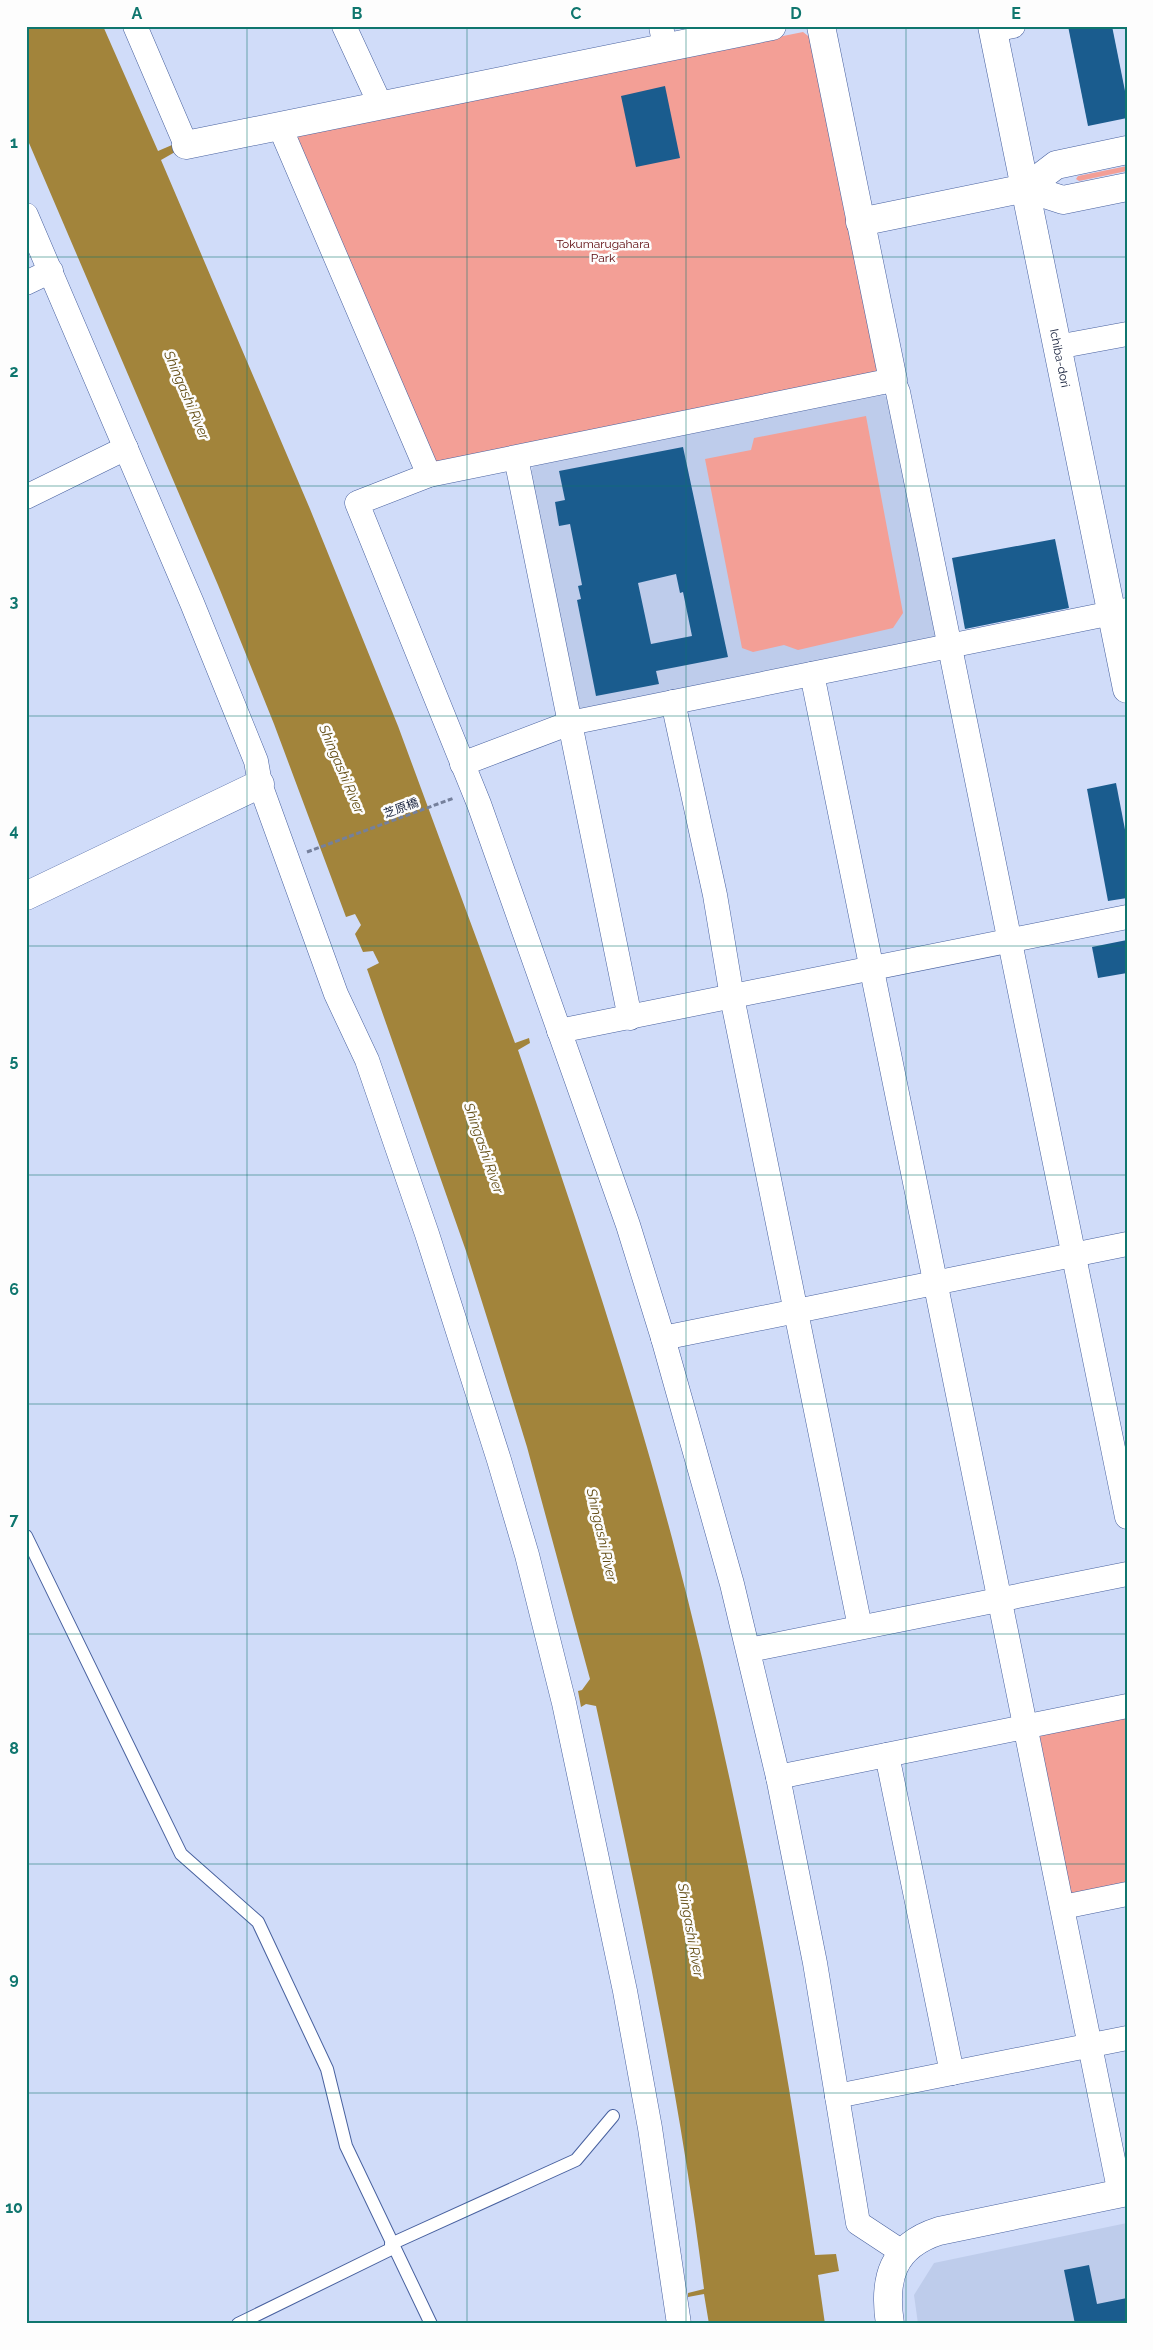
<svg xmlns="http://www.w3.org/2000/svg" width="1153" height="2350" font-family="Raleway,'Noto Sans JP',sans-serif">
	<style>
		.built { fill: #becceb }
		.green { fill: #f39f96 }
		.water { fill: #a2843b }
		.building { fill: #1a5c8e; fill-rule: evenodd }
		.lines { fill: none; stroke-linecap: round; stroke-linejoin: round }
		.service-casing { stroke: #48619f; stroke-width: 14 }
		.minor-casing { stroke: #48619f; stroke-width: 25 }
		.tertiary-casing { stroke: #48619f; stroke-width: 29 }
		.path { stroke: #75809c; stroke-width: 3; stroke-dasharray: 5 2.5; stroke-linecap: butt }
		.service { stroke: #fff; stroke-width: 12 }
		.minor { stroke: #fff; stroke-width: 24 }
		.tertiary { stroke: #fff; stroke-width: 28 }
		.grid { fill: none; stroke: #0f766e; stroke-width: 1; stroke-opacity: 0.55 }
		.labels { text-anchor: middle; stroke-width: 5; stroke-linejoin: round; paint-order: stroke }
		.park-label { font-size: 12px; fill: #590307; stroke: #fdfdfd }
		.street-label { font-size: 12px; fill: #19233e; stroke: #fdfdfd }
		.water-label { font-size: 14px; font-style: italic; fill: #634d15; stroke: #fdfdfd }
		.neatline { fill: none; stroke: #0f766e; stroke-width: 2 }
		.grid-label { font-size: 16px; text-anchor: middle; font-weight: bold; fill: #0f766e }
	</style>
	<rect width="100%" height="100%" fill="#d0dcf9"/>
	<g class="built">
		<polygon points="883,395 890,400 938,634 933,643 583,713 575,707 529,474 534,466"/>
		<polygon points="1127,2223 1127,2324 918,2324 914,2295 934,2263"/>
	</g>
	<g class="green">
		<polygon points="803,32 812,39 878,368 873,376 439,464 432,460 295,143 300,134"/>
		<polygon points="1127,166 1127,171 1079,181 1076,179 1078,176"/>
		<polygon points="866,416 903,613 893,628 798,650 784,645 753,652 742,648 705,459 751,450 754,438"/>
		<polygon points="1127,1715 1127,1887 1077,1897 1068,1892 1038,1740 1043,1732"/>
	</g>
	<path class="water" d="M26,26H103L158,151L172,145L175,152L161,160L310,509L398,726L515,1043L529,1038L530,1043L518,1050C574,1211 628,1373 672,1538C734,1774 780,2014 815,2255L836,2254L839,2271L818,2275L825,2324H709L704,2294L688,2297V2293L704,2289C680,2093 638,1899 596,1706L586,1704L581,1707L578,1691L582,1690L590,1679L527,1447L499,1356L466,1251L367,969L379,963L373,951L363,952L355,934L361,925L355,914L346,917L274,724L218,585L26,136Z"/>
	<g class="building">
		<polygon points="1068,26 1112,26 1127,101 1127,118 1088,126"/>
		<polygon points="665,86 680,158 636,167 621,96"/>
		<path d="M683,447L728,657L656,671L659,684L596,696L577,600L581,599L578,586L582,585L570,524L559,526L555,502L565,500L559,471ZM676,574L680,593L683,592L692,636L651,644L638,583Z"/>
		<polygon points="1055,539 1069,608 965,629 952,558"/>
		<polygon points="1116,783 1127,840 1127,898 1108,901 1087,789"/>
		<polygon points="1127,940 1127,973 1098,978 1092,947"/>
		<polygon points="1089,2265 1097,2304 1127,2298 1127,2324 1075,2324 1064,2270"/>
	</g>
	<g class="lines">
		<g class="service-casing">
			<g id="service">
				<polyline points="26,1536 181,1854 258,1922 327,2069 346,2146 431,2324"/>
				<polyline points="391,2244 576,2160 613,2116"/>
				<polyline points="238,2324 393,2248"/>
			</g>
		</g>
		<g class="minor-casing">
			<g id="minor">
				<polyline points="135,26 186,145"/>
				<polyline points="344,26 381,106"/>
				<polyline points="661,26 665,48"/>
				<polyline points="993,30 1013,26"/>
				<polyline points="280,127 429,475"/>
				<polyline points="26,215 192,603 256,761 260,784 336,994 367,1060 427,1234 499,1460 527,1555 564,1703 625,1991 650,2128 679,2324"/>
				<polyline points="26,283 51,271"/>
				<polyline points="1057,347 1127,334"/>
				<polyline points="516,458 630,1018"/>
				<polyline points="26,497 126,448"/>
				<polyline points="812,674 1120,2194"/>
				<polyline points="673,702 715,895 732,997 860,1627"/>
				<polyline points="462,764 570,723 1127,610"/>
				<polyline points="559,1031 1127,917"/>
				<polyline points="663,1338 1127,1244"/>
				<polyline points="749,1650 1127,1574"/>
				<polyline points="887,1755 952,2073"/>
				<polyline points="778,1777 1127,1706"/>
				<polyline points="1063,1907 1127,1894"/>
				<polyline points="837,2096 1127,2038"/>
				<polyline points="902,2252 858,2223 815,1963 778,1777 732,1584 663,1338 628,1225 479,804 357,503 429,475 893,380 898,392 1127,1517"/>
			</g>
		</g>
		<g class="tertiary-casing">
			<g id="tertiary">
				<polyline points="821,26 893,380"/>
				<path id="s1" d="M992,26L1127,689"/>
				<polyline points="186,145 772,26"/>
				<polyline points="1026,188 1063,200 1127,187"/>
				<polyline points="860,222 1026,188 1056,165 1127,150"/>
				<polyline points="26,896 260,784"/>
				<path d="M890,2324C883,2279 892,2246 939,2231L1127,2192"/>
			</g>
		</g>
		<polyline class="path" points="307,852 454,798"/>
		<use href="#service" class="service"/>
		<use href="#minor" class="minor"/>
		<use href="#tertiary" class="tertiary"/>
	</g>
	<path class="grid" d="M247,26V2324M467,26V2324M686,26V2324M906,26V2324M26,257H1127M26,486H1127M26,716H1127M26,946H1127M26,1175H1127M26,1404H1127M26,1634H1127M26,1864H1127M26,2093H1127"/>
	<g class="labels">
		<g class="park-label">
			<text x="603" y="248">Tokumarugahara<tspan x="603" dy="14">Park</tspan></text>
		</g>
		<g class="street-label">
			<text dy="4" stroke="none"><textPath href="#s1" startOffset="339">Ichiba-dori</textPath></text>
			<text transform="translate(401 808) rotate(-20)" y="4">芝原橋</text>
		</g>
		<g class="water-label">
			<text transform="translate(187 395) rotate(67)" y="5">Shingashi River</text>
			<text transform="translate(342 769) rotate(67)" y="5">Shingashi River</text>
			<text transform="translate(484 1148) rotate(71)" y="5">Shingashi River</text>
			<text transform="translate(602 1535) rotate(77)" y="5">Shingashi River</text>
			<text transform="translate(691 1930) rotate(80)" y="5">Shingashi River</text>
		</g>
	</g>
	<rect width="1153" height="2350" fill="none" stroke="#fdfdfd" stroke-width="55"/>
	<rect x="28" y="28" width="1098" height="2294" class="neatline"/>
	<g class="grid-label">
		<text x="137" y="19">A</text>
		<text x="357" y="19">B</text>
		<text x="576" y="19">C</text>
		<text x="796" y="19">D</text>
		<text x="1016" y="19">E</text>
		<text x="14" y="148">1</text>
		<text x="14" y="377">2</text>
		<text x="14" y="607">3</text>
		<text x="14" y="836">4</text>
		<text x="14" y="1066">5</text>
		<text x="14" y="1295">6</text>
		<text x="14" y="1525">7</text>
		<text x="14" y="1754">8</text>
		<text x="14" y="1984">9</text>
		<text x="14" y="2213">10</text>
	</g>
</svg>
